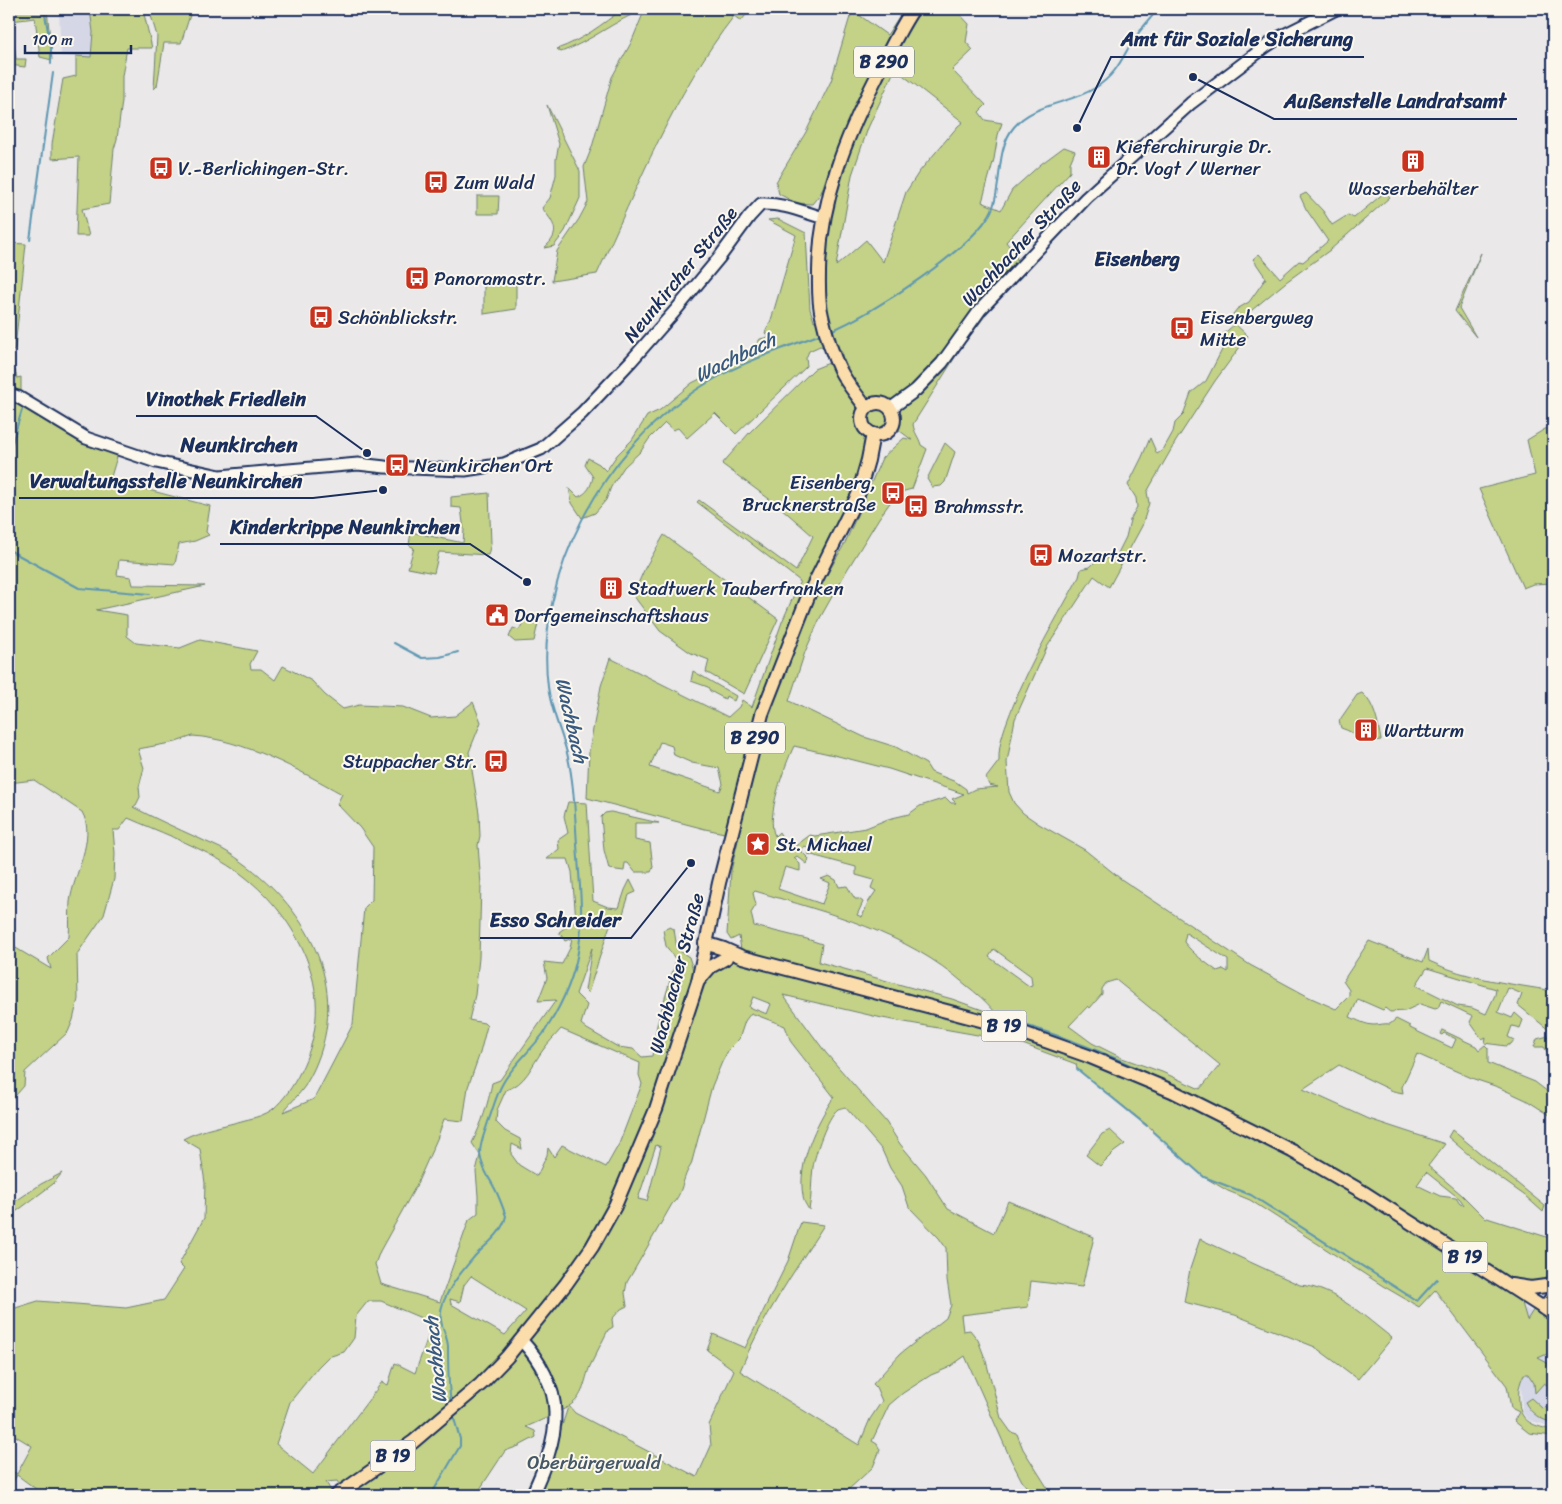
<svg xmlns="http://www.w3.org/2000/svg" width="1562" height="1504" font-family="Sriracha,sans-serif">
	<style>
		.built { fill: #d5d7e6 }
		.green { fill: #c3d286; stroke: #6f8072; fill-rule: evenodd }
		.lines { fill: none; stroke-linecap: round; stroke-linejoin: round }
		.stream { stroke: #5f97b2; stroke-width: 2 }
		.secondary-casing { stroke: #1b2f5e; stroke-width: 15 }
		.primary-casing { stroke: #1b2f5e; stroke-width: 16 }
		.secondary { stroke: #fbf7ec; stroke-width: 11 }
		.primary { stroke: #fbddab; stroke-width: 12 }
		.labels { text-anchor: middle; stroke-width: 4; stroke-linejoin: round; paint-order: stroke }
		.shield { fill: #fbf7ec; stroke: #5e6b89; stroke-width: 1 }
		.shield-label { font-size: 18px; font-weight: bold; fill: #1b2f5e }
		.poi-label { font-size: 19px; fill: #1b2f5e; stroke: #fbf7ec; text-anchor: start }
		.street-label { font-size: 19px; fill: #1b2f5e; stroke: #fbf7ec }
		.park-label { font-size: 19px; fill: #455868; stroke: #fbf7ec }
		.neighbourhood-label { font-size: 20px; font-weight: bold; fill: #1b2f5e; stroke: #fbf7ec }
		.water-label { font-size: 20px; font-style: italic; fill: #385a81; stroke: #fbf7ec }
		.quarter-label { font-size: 21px; font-weight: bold; fill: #1b2f5e; stroke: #fbf7ec }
		.leader { fill: none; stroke: #1b2f5e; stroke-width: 2 }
		.callout-dot { fill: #1b2f5e; stroke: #fbf7ec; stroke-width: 2 }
		.callout-label { font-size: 20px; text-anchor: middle; font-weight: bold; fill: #1b2f5e; stroke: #fbf7ec; stroke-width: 4; stroke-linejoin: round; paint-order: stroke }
	</style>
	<rect width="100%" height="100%" fill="#eae8e9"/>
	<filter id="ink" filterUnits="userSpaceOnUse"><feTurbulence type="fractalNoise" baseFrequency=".02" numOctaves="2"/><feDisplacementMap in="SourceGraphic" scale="10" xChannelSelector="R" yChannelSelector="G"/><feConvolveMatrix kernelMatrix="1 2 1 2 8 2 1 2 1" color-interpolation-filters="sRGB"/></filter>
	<g filter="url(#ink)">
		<g class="built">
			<polygon points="74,9 90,9 93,32 91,58 61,56 59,12"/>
			<polygon points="1525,1308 1553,1325 1553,1427 1528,1420 1522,1412 1521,1386 1502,1357"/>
		</g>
		<g class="green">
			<polygon points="9,9 47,9 52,60 40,57 35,18 11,21 16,59 26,59 25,67 9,65"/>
			<polygon points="90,9 137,9 144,14 152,48 127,48 122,76 122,101 117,139 114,149 109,204 82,209 89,236 76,236 79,157 52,159 52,144 63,79 76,76 76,56 91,57 93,32"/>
			<polygon points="149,9 192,9 181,43 164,43 157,86 154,89 157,36"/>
			<path d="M623,9H751L741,21L734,16C674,93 638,186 597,274L552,281L557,251L579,219L588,202L584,167L592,147L612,77L631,43L645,9C615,20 590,42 561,52L557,49C583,40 602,24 623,9Z"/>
			<polygon points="904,9 908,9 884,47 852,113 831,164 821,193 812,204 796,203 779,194 776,182 806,132 831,81 852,10 887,35"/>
			<path d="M913,9H955L969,24L966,42L973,50L952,70L986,105L979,112L985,120L1002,123L998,135L994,159L982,202L1001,210L1012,190L1041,164L1064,147L1075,151L1070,163V172L1006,242L1016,255L1019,268L981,310L985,316L959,351L913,424C914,433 919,437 921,445L927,449L912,489L897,493L879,518L847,570L820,618L805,652L789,701L864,737L896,747L926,764L931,772L956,782L966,789L967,793L975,789L998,787L989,785L986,778L999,761C998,743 1006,724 1013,706C1031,661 1056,619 1079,577L1081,569L1090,567L1101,556L1114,561L1126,537L1130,520L1137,507L1136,498L1128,485L1142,457L1150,438L1157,454L1163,450L1173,432L1175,423L1183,415L1191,393L1206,381L1224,346L1221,336L1235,324L1230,318L1237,309L1249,302L1266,278L1253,259L1259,254L1280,278L1299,261L1303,262L1328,241L1306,209L1300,196L1306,193L1323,211L1332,225L1348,215L1354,218L1385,192L1390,197L1330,250L1286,282L1235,324L1248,336L1215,381L1176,441L1147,492L1149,503L1142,526L1109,587L1094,576L1047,647L1015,719L1007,762L1009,792L1014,803L1023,813L1039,824L1085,850L1121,879L1250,965L1309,997L1336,1009L1349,996V990L1343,981L1369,941L1423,962L1428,949L1429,961C1466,979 1513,984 1553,991V1117L1526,1100L1498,1087L1474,1079L1417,1054L1402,1087L1403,1093L1393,1091L1339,1065L1303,1089L1369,1119L1445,1144L1428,1166L1462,1195L1484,1217L1553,1239V1285L1519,1293L1527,1320L1537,1304L1553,1314V1354H1547L1538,1358L1553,1366V1377L1547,1385L1544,1383L1535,1393L1534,1383L1528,1374H1524C1519,1384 1518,1391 1519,1402C1520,1423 1535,1426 1553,1430V1436L1529,1433L1514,1421L1519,1412L1511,1408L1507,1386L1435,1290L1419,1307L1383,1286L1250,1200L1228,1191L1204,1177L1153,1132L1152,1129L1077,1069L1076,1064L1017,1042L882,1018L783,995L826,1053L886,1122L900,1144L926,1175L948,1209L994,1233L1008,1201L1094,1237L1082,1287L1031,1281L1028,1307L961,1315L963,1331L970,1330L978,1340L986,1361L1001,1418L1011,1432L1017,1434L1023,1449L1052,1495H1033L1022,1481L1011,1460L965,1356L948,1368L931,1375L903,1393L889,1405L872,1441L877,1444L880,1450L873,1467L848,1490L852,1495H537L541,1491L568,1407L555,1414L532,1495H524L542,1455L551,1416L526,1427L535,1431L536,1437L519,1446L505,1451L476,1495H347L337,1481L326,1482L331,1491L327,1495H44L17,1475L9,1488V1469L17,1474L32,1446L9,1432V1310L38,1301L126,1308L164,1300L184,1269L179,1264L204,1218L205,1183L200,1149L183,1139C201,1129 225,1126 245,1120C254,1118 265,1115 273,1109C294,1091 312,1053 315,1026C325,959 275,890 218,859C190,843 158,831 128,818L119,830H113L115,853L114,879L104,915L77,954L78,999L73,1020L68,1032L25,1072L24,1086L9,1103V944L51,969L48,958L69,937C70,926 69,913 70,902C73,875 97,838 82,812L34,780L9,783V365L15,370L17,378L21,377V392L19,398L119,450L110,480L210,506L206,532L209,535L195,541L179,544L175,564L119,560L117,575L131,577L133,585L205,586L96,610L127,615V636L136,643L180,648L200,640L257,651L250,664L251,669H261L275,680L283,666L312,681L325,695L343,709L359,705L403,707L431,718L455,716L473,702L481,722L469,752L479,813L480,836L478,845L481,885L479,958L475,995L469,1020L484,1023L487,1026L480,1053L468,1087L463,1121L444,1119L437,1139L416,1186L380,1251L375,1264L381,1284L440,1302L469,1220L478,1213V1196L476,1171L480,1155L472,1143C482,1123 488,1104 492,1083L500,1080L556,1000L538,1001L547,978L544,962L562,964L570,948L572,938L565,941L559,932L576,920L572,872L568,859H547L559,849L558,840L568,833L564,816L568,802L587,803L593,901L608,907L619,908L625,890L630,880L636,892L629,895L621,920L611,922L588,993L585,990L592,948L576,994L587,1005L581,1024L587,1029L618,1047L633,1049L642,1057L652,1056L657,1025L676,960L666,946L663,930L670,927L674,929L677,949L689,957L696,979L718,962L742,957L739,936L731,940L727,934L731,871L739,836L705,829L587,798L589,751L601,686L610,658L728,717L739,707L742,700L752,707L782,622L800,581L697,502L699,500L796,571L813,536L780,507L722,464L750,432L814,369L829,363L841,371L842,352L820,346L809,351L806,358L807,366L736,434L715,413L687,438L678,428L673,430L665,423L649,439L641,451L624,467L611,487L606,500L595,513L582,518L572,503L569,488L578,497C588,493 591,486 593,477L585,465L588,458L599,464L606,471L617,455L632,440L647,416L660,410L692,383L749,355L760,339L773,336L765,333L771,320L796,235L768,220L778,219L806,233L810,309L814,321L827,315L819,293L833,178ZM895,69L963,122L958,126L919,172L906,192L883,262L866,240L836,266L852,175L868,128ZM892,425L912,440L904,438L882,458L845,543L816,594L808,596L879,435L886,432ZM193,736C245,740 297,769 342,794L337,804L360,828L373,847L372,900L364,908L353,1024L314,1099L283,1112C289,1104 299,1095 305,1086C309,1079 314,1070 317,1062C351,978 300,898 229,853C220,847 208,843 198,838C176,828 154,818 133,807L136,805L140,797L139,787L144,768L138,749L176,742ZM660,742L672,746L674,755L692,763L719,768L723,784L720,791L650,767ZM794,746L838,756L889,769L964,794L952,799L956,803H951L946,798L920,806L909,814L888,819L866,828L815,836L810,835L790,850L779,832L775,836C765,817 785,765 794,746ZM805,846L809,849L808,854L856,867V875L874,880L871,888L876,891L869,901L862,917L857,915L863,902L859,899H855L847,886L839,887L836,880L829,876L821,879L830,883L822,904L778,889L785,867L800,871V864L794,858L797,856L807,864L809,859L800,850ZM755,891C831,914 904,931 966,985C976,993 986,1001 994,1011L991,1013L952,999L819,962L822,944L807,939L754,926L751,913L756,905L753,893ZM1186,933L1228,960V972L1223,969L1217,971C1205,962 1193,954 1184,942ZM994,949L1031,976L1032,985L1029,986L989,957ZM1427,968L1496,989L1495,995L1486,1014L1472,1008L1458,1006L1416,985ZM1116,980L1220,1065L1200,1089L1162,1072L1122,1058L1092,1043L1069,1026L1088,1006L1090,1008L1102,994V989L1106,983ZM1508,988L1522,994L1518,1005L1550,1031L1548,1036L1537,1039L1534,1047H1544L1550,1056L1548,1057V1092L1535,1082L1488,1063V1048L1485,1045L1479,1050L1476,1046L1442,1030L1440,1034L1442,1035L1444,1033L1456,1039L1452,1048L1410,1028V1026L1396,1019L1390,1024C1384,1023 1380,1025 1374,1025C1366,1025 1357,1020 1350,1017L1358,999L1383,1010L1385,1008L1390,1012L1405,1011L1420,1004L1435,1009L1438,1008L1441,1001L1473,1016L1470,1022L1482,1039L1486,1037L1485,1043L1506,1046L1511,1044L1514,1040L1508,1037L1512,1026L1520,1028L1523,1020L1515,1013L1512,1018L1498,1012ZM753,997L771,1004L767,1014L749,1007ZM751,1013L785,1026L791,1042L834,1097C816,1123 797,1164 803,1196C803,1201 807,1206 809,1210C812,1196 811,1181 813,1167C815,1154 827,1117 838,1109C838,1109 845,1107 845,1107L882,1150L890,1168L902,1186L909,1207L939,1238L946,1248L947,1280L951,1305L946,1318L900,1354L873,1384L876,1387L882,1401L870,1419L859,1445L740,1371C761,1319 794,1272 824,1225L801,1222L788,1261L745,1348L713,1334L707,1350L734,1370L709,1425L711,1446L697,1477L575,1413L569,1406C584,1397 584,1381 590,1366C596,1354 602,1342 608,1330L613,1327L612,1319L621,1309L627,1306L625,1293L627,1282L633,1272L672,1204C683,1195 682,1177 691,1165L712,1086L722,1062L729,1049L739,1039L745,1021ZM561,1029L640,1063L639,1075L642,1084L619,1144L606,1167L562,1145L554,1157L548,1148L547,1155L537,1176L519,1165L511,1154L512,1144L522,1149L520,1139L505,1131L496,1122L497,1110L506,1090C526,1084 531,1066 543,1050C548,1043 555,1036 561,1029ZM656,1145L661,1147L647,1201L638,1199ZM1426,1172L1460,1199L1464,1205L1460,1204L1456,1198L1440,1196L1417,1185ZM471,1276L526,1311L505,1335L451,1304L450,1299L460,1302L464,1285ZM368,1301H381L433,1323L415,1373L395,1363L388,1385L382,1382L313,1474L276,1444L290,1402L318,1367L328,1357L344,1352L354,1338L356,1316Z"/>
			<path d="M547,105L580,171V198L565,231L554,246L544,248C562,233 554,223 542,208L550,198L556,175V159L559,144Z"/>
			<polygon points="477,196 499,196 498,214 477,214"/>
			<polygon points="9,243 26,244 15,348 9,357"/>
			<polygon points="1481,253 1459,308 1476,337 1455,311"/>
			<polygon points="484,283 516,283 516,309 484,314"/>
			<polygon points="1553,428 1553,583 1533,584 1523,588 1479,489 1535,475 1527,440 1545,429"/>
			<polygon points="945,443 955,452 945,482 941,486 932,487 927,479"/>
			<polygon points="489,493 491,543 488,555 439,552 434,573 408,568 414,548 409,545 411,532 463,543 464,530 461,508 451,507 451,497"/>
			<polygon points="664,535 778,619 744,694 706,672 709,660 691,653 660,631 633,595 645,568"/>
			<polygon points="526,617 538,623 534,641 515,642 509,637 513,628 519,630"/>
			<polygon points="693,671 736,696 734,701 726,696 725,699 710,691 708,687 691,681"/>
			<path d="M1362,693C1375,704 1378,724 1381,740C1360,744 1358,733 1341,728L1339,721L1357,695Z"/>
			<polygon points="611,812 659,823 635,823 635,840 650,843 653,867 651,872 635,872 628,863 625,863 624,871 609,869 604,850 601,817 605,813"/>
			<polygon points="1110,1130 1125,1144 1114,1152 1100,1166 1086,1155 1102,1134"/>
			<polygon points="1452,1130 1545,1206 1543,1212 1524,1195 1476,1161 1448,1137"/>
			<polygon points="62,1173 53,1184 9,1217 9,1198 13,1203 41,1184"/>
			<path d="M1200,1239L1300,1285C1335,1288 1366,1318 1392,1338L1358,1379L1315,1347L1235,1315L1184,1302L1190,1269Z"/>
			<path d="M1531,1398L1543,1409L1545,1407L1553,1414V1423C1540,1419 1532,1415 1525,1402Z"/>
		</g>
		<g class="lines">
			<g class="stream">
				<polyline points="44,9 51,48 51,64"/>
				<polyline points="30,240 53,73"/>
				<path d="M830,331C868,317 981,244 993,207C1002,182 996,148 1014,127C1034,103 1070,104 1095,88C1114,76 1120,63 1130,45C1138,32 1149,20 1158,9"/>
				<polyline points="9,453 22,410"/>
				<polyline points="9,550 79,588 150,594"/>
				<polyline points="394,643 422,658 440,657 458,652"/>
				<path d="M1008,1020C1056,1034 1104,1051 1148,1074"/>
				<polyline points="1077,1069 1147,1126"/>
				<polyline points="1153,1132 1204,1177 1251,1195 1417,1301 1437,1279"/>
				<path d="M451,1403C448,1384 448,1365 448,1346C447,1336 442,1329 441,1320C437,1300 462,1271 474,1257C486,1244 502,1234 506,1216C503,1208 500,1199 496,1191C490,1179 481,1167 480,1153C480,1143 485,1132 488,1122C493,1109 496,1095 503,1083C513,1065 530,1051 543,1034C559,1010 573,981 578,952C584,921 580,889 578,858C575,823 575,786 567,753C561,730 551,710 548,687C534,576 604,450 696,390C735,364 777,351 821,334"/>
				<polyline points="431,1495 460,1446 460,1439 453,1415"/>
			</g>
			<g class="secondary-casing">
				<g id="secondary">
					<path d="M9,394L18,397L86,438L156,462L220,476L358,464L385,467L465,470L504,464L541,449L582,413L631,361L675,311L719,258L749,217L761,204C783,203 803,212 824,218"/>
					<polyline points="890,409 916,390 942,363 980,310 1086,198 1191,103 1265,47 1280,37 1336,9"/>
					<path d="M522,1341C539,1359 555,1387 555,1413C556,1441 543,1471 532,1495"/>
				</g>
			</g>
			<g class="primary-casing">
				<g id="primary">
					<circle cx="878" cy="419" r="16"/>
					<path d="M866,408C858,396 847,384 840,370C832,354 826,334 822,316C818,301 819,286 819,271C820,200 846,137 877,76C888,53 899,30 913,9"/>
					<polyline points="705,943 724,949 742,957 1003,1026 1088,1056 1172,1091 1292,1151 1363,1192 1553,1314"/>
					<polyline points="698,981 710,967 726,958"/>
					<polyline points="1511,1285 1531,1288 1553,1285"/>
					<polyline points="1543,1308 1553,1297"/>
					<polyline points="337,1495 413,1442 481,1384 507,1357 566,1284 592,1247 615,1206 656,1109 698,981 719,883 762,714 809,594 858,495 868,460 873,434"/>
				</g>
			</g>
			<use href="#secondary" class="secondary"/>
			<use href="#primary" class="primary"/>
		</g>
	</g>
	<defs>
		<g id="building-square" transform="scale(1.25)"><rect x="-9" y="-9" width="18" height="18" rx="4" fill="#c8321e" stroke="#fbf7ec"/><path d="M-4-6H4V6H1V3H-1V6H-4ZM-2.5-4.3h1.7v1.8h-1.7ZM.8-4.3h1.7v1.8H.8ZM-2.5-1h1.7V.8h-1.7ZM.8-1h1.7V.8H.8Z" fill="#fff"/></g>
		<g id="bus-square" transform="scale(1.25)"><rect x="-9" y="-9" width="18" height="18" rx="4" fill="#c8321e" stroke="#fbf7ec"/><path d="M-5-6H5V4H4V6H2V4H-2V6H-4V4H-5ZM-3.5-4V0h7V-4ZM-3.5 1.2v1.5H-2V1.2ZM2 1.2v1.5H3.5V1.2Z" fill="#fff"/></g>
		<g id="civic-square" transform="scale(1.25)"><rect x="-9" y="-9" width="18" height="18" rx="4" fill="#c8321e" stroke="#fbf7ec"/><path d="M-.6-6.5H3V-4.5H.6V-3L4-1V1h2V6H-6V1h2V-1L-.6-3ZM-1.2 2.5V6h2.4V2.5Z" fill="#fff"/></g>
		<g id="sight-square" transform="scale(1.25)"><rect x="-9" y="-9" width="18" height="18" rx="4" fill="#c8321e" stroke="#fbf7ec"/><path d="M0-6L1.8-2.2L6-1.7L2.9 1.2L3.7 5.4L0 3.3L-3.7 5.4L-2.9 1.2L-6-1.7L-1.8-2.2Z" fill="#fff"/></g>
	</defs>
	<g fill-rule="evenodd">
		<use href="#building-square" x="1099" y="157"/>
		<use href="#building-square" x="1413" y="161"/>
		<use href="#bus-square" x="161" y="168"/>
		<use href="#bus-square" x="436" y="182"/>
		<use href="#bus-square" x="417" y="278"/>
		<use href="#bus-square" x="321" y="317"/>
		<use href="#bus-square" x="1182" y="328"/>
		<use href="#bus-square" x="397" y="465"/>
		<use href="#bus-square" x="893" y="493"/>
		<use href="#bus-square" x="916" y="506"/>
		<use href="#bus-square" x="1041" y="555"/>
		<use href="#building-square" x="611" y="588"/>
		<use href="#civic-square" x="497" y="615"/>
		<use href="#building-square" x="1366" y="730"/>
		<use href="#bus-square" x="496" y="761"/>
		<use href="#sight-square" x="758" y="844"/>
	</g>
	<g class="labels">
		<g class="shield">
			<rect x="854" y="46.5" width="60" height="31" rx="4"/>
			<rect x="725" y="722.5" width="60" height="31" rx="4"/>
			<rect x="981.5" y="1010.5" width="45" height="31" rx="4"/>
			<rect x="1442.5" y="1241.5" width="45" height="31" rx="4"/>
			<rect x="370.5" y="1440.5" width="45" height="31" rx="4"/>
		</g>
		<g class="shield-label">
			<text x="884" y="68">B 290</text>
			<text x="755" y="744">B 290</text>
			<text x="1004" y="1032">B 19</text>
			<text x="1465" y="1263">B 19</text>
			<text x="393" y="1462">B 19</text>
		</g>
		<g class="poi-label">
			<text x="1116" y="153">Kieferchirurgie Dr.<tspan x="1116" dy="22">Dr. Vogt / Werner</tspan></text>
			<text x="178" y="175">V.-Berlichingen-Str.</text>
			<text x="454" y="189">Zum Wald</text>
			<text x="1413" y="195" text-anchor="middle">Wasserbehälter</text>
			<text x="434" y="285">Panoramastr.</text>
			<text x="338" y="324">Schönblickstr.</text>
			<text x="1200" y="324">Eisenbergweg<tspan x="1200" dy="22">Mitte</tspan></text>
			<text x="414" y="472">Neunkirchen Ort</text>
			<text x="876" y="489" text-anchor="end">Eisenberg,<tspan x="876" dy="22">Brucknerstraße</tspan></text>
			<text x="934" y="513">Brahmsstr.</text>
			<text x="1058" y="562">Mozartstr.</text>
			<text x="628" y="595">Stadtwerk Tauberfranken</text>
			<text x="514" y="622">Dorfgemeinschaftshaus</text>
			<text x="1384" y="737">Wartturm</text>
			<text x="478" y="768" text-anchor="end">Stuppacher Str.</text>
			<text x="776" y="851">St. Michael</text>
		</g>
		<g class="street-label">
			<text transform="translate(1021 242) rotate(-47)" y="7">Wachbacher Straße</text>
			<text transform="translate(680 274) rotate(-51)" y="7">Neunkircher Straße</text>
			<text transform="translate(676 973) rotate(-75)" y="7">Wachbacher Straße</text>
		</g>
		<g class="park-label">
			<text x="594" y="1469">Oberbürgerwald</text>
		</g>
		<g class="neighbourhood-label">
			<text x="1137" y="266">Eisenberg</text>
		</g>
		<g class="water-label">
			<text transform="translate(735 357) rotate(-26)" y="7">Wachbach</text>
			<text transform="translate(572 720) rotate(77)" y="7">Wachbach</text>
			<text transform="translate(435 1360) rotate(-96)" y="7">Wachbach</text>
		</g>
		<g class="quarter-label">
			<text x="239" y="452">Neunkirchen</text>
		</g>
	</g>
	<path class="leader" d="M1077 128L1111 57H1364M1193 77L1274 119H1517M367 453L316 416H136M383 490L313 498H19M527 582L470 544H220M691 863L631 938H480"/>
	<g class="callout-dot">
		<circle cx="1077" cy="128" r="5"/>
		<circle cx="1193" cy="77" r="5"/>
		<circle cx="367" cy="453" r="5"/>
		<circle cx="383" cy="490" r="5"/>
		<circle cx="527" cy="582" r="5"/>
		<circle cx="691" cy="863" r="5"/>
	</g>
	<g class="callout-label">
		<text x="1237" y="46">Amt für Soziale Sicherung</text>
		<text x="1395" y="108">Außenstelle Landratsamt</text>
		<text x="226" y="406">Vinothek Friedlein</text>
		<text x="166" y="488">Verwaltungsstelle Neunkirchen</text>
		<text x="345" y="534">Kinderkrippe Neunkirchen</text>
		<text x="555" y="927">Esso Schreider</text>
	</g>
	<rect width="1562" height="1504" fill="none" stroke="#fbf7ec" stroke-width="30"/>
	<rect x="15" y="15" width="1532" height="1474" fill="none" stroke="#1b2f5e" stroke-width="2" filter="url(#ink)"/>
	<path d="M25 45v8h106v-8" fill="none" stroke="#1b2f5e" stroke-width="2.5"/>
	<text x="32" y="45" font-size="15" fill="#1b2f5e" stroke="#fbf7ec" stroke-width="4" paint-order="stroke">100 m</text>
</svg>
